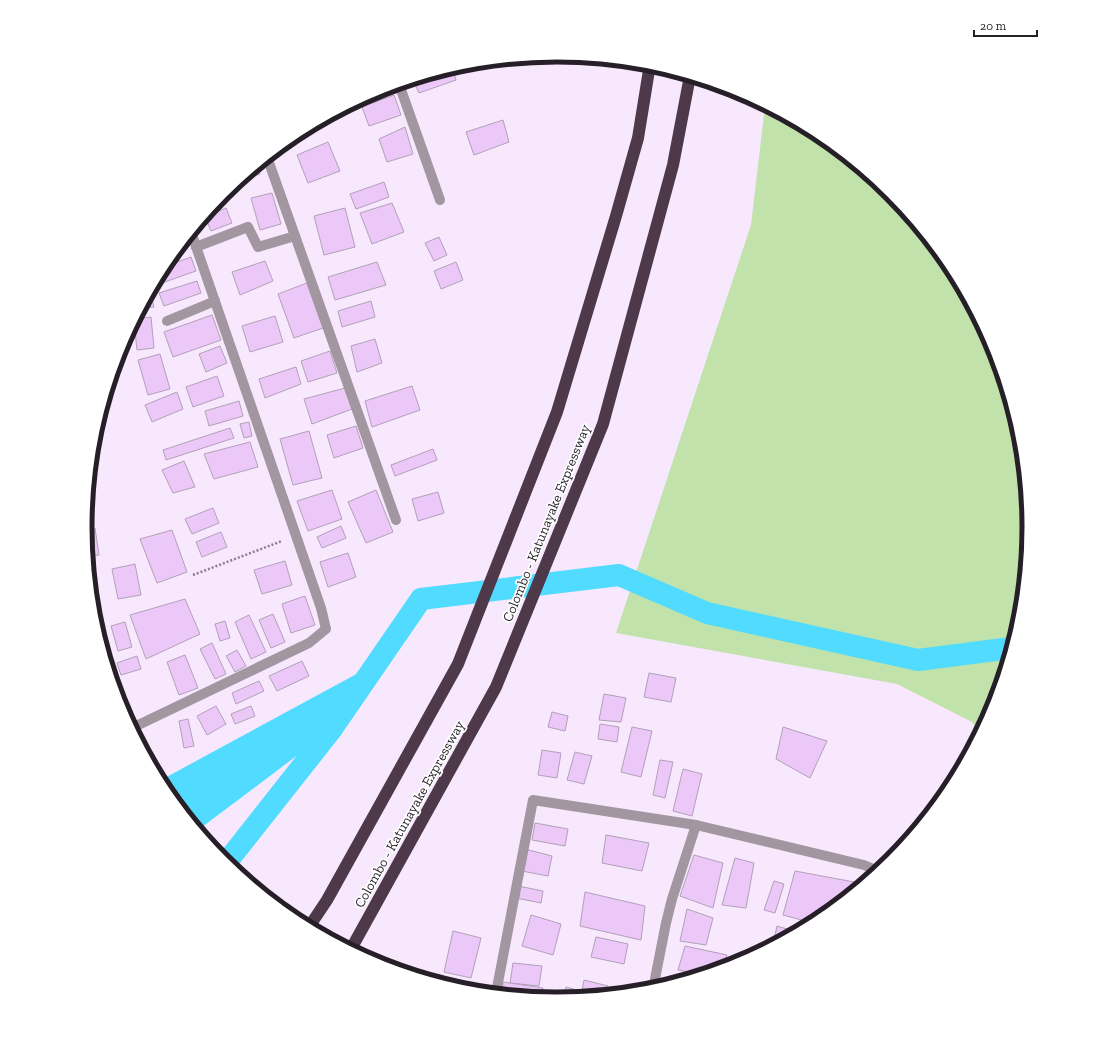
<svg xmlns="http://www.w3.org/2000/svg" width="1114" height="1054" font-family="'Zilla Slab',serif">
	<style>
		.green { fill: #c1e2aa }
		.water { fill: #51dbff }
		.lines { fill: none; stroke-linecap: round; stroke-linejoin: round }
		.canal { stroke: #51dbff; stroke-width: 22 }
		.building { fill: #ebc8f8; stroke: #b2a0b8 }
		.path { stroke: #897e8d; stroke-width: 2.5; stroke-dasharray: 2 2; stroke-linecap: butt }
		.minor { stroke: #a297a0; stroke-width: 10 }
		.highway { stroke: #4d394a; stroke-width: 12 }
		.labels { text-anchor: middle; stroke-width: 3.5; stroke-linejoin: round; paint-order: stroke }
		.street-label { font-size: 14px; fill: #261f28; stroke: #fff }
		.rim { fill: none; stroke: #261f28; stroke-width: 5 }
	</style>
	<rect width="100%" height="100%" fill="#f7e8fd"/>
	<polygon class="green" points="765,106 819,135 891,193 950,265 993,347 1020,435 1029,527 1020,619 993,708 980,732 972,722 897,684 616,633 751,225"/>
	<polygon class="water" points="364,670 331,730 198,830 164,789 160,781 161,780"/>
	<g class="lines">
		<polyline class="canal" points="226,863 331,730 421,599 619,575 707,613 918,660 1011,648"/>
	</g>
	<g class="building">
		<polygon points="452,68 456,80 419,93 413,80"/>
		<polygon points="394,95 401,115 369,126 362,107"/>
		<polygon points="503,120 509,142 474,155 466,132"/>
		<polygon points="405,127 413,154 387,162 379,139"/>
		<polygon points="328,142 340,171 308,183 297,155"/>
		<polygon points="257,166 260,174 238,182 238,181"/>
		<polygon points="384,182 389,197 356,209 350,194"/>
		<polygon points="272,193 281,224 260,230 251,198"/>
		<polygon points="392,203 404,232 372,244 360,213"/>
		<polygon points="226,208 232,223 211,231 205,217"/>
		<polygon points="345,208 355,247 324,255 314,216"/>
		<polygon points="439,237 447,255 434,261 425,243"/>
		<polygon points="184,241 187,247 175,252"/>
		<polygon points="191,257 196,271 159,284 157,279 163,267"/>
		<polygon points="265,261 273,281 240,295 232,272"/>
		<polygon points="377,262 386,285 335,300 328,277"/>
		<polygon points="456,262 463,280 441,289 434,271"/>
		<polygon points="197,281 201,293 164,306 159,293"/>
		<polygon points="307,283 323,328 294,338 278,294"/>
		<polygon points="150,291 154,307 141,308"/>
		<polygon points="371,301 375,317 342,327 338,311"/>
		<polygon points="212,315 221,340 173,357 164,332"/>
		<polygon points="275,316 283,342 250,352 242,326"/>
		<polygon points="151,317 154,348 137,350 134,322 136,319"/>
		<polygon points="375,339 382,363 357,372 351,346"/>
		<polygon points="220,346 227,363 206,372 199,354"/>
		<polygon points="330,351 337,373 308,382 301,361"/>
		<polygon points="160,354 170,389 148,395 138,360"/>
		<polygon points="117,361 119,374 112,374"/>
		<polygon points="296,367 301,384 265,398 259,379"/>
		<polygon points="217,376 224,396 193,407 186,387"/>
		<polygon points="412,386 420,410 372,427 365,401"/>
		<polygon points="345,388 352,409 312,424 304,399"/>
		<polygon points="177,392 183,409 152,422 145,405"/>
		<polygon points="239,401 243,416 209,426 205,411"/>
		<polygon points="249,422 252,436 244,438 240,424"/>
		<polygon points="356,426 363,448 334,458 327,435"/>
		<polygon points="230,428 234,438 166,460 163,450"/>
		<polygon points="309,431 322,478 293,485 280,439"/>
		<polygon points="250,442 258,467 214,479 204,454"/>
		<polygon points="433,449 437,460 395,476 391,465"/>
		<polygon points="184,461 195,487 173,493 162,470"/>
		<polygon points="332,490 342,519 308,531 297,501"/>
		<polygon points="376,490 393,532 366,543 348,502"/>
		<polygon points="438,492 444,513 418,521 412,499"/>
		<polygon points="213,508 219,523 192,534 185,519"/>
		<polygon points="341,526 346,538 322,548 317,537"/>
		<polygon points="95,528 99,555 88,556 85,530"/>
		<polygon points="172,530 187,572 157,583 140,539"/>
		<polygon points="221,532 227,547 202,557 196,542"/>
		<polygon points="348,553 356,577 328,587 320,562"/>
		<polygon points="285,561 292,585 262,594 254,570"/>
		<polygon points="135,564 141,595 118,599 112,569"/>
		<polygon points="305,596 315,625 291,633 282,604"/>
		<polygon points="185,599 200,634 146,659 130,615"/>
		<polygon points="273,614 285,642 271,648 259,620"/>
		<polygon points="249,615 266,652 251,659 235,622"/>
		<polygon points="225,621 230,638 220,641 215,624"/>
		<polygon points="125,622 132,647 118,651 111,626"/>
		<polygon points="101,634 113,674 111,675 99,635"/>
		<polygon points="212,643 226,674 215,679 200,649"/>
		<polygon points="237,650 246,666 235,672 226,656"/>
		<polygon points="185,655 198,688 179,695 167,662"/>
		<polygon points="137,656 141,669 121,675 117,663"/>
		<polygon points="302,661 309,676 277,691 269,676"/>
		<polygon points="649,673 676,678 671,702 644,697"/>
		<polygon points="259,681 264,691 236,704 232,693"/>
		<polygon points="117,693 128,718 127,719 121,707"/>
		<polygon points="604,694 626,698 621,722 599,720"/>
		<polygon points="216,706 226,724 207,735 197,716"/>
		<polygon points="251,706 255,716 235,724 231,714"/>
		<polygon points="552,712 568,716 565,731 548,727"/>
		<polygon points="188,719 194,746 184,748 179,721"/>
		<polygon points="600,724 619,727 617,742 598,739"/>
		<polygon points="632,727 652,731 641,777 621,772"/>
		<polygon points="783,727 827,741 810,778 776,759"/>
		<polygon points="542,750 561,753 557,778 538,775"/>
		<polygon points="575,752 592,756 584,784 567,780"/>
		<polygon points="660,760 673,762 665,798 653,795"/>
		<polygon points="683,769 702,774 692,816 673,811"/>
		<polygon points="535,823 568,829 565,846 532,840"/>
		<polygon points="606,835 649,843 642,871 602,863"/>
		<polygon points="525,849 552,856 548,876 522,871"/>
		<polygon points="694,855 723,863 713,908 680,896"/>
		<polygon points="735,858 754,863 746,908 722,905"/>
		<polygon points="795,871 854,882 849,895 819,920 813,923 783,915"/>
		<polygon points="774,881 784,884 775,913 764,910"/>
		<polygon points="518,886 543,891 541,903 516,898"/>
		<polygon points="585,892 645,906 641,940 580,926"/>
		<polygon points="687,909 713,918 706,945 680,941"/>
		<polygon points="531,915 561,924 553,955 522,946"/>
		<polygon points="777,926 797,932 773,944"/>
		<polygon points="453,931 481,938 471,978 444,972"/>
		<polygon points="596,937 628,944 624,964 591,957"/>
		<polygon points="685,946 727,955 723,967 701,974 678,970"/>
		<polygon points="513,963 542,966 539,986 510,983"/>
		<polygon points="584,980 608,986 607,994 581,997"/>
		<polygon points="503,982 543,988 541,997 502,994"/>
		<polygon points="566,987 577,990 575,997 563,998"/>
	</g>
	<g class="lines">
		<polyline class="path" points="193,575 282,541"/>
		<g class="minor">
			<polyline points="399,84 440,200"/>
			<polyline points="267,157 396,520"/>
			<polyline points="196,247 248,227 258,247 295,236"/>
			<polyline points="167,321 215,301"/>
			<polyline points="132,728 309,643 326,629 321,608 191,232"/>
			<polyline points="653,989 666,923 672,899 696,825"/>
			<polyline points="496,993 533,800 696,825 864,865 878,871"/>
		</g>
		<g class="highway">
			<polyline points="309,927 327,900 458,664 557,412 616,216 638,138 650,64"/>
			<polyline points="351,949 496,687 603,424 673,165 690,76"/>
		</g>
	</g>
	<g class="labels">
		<g class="street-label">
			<text transform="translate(546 523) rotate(-68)" y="5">Colombo - Katunayake Expressway</text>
			<text transform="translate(409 814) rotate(-61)" y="5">Colombo - Katunayake Expressway</text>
		</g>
	</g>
	<path d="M0 0H1114V1054H0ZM92 527a465 465 0 1 1 930 0a465 465 0 1 1-930 0Z" fill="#fff" fill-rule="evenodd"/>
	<path class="rim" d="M92 527a465 465 0 1 1 930 0a465 465 0 1 1-930 0Z"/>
	<path d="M974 30v6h63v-6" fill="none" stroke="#261f28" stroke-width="2"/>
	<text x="980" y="30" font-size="12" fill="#261f28" stroke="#ffffff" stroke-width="3" paint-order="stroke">20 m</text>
</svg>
